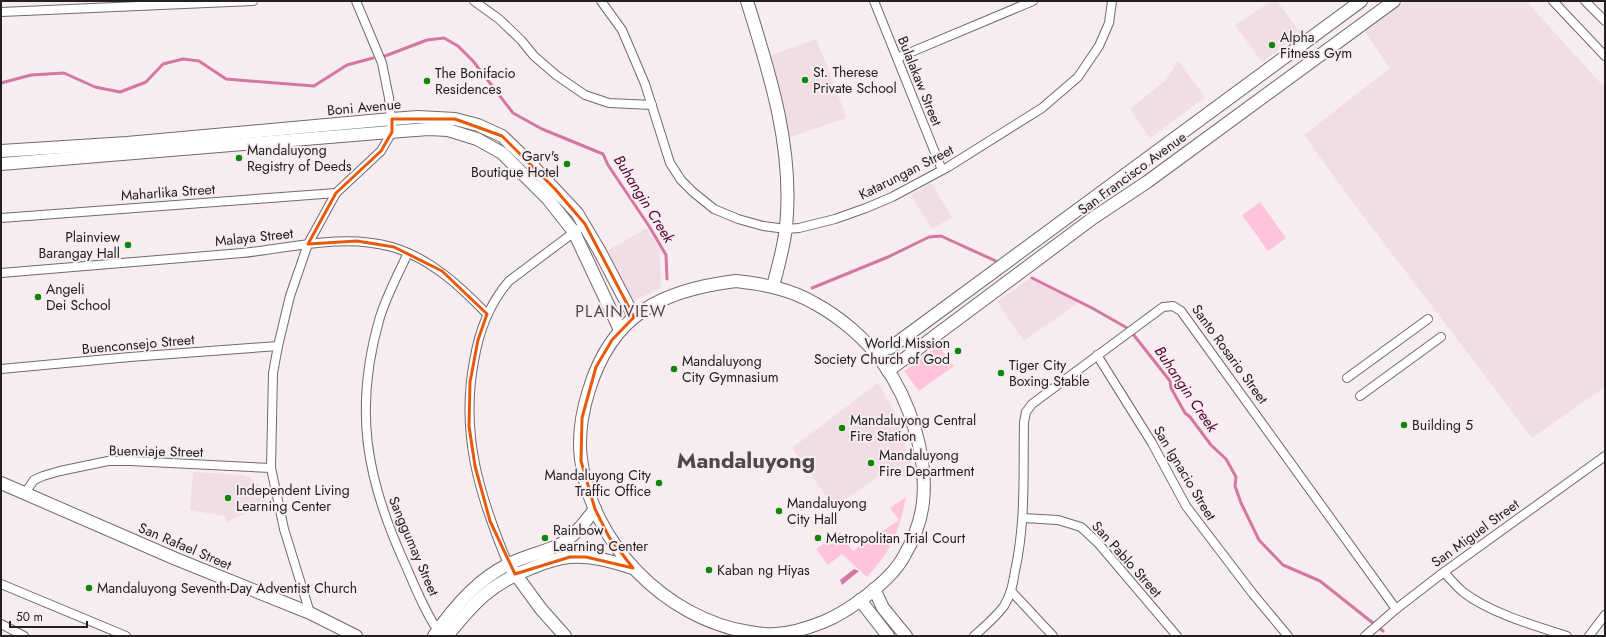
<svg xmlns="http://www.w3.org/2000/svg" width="1606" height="637" font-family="Jost,sans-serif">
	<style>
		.built { fill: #f0dde5 }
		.green { fill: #fec4dc }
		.water { fill: #d278a1 }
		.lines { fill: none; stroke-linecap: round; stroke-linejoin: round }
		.stream { stroke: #d278a1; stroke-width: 3 }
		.street-casing { stroke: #73696d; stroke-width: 10 }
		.secondary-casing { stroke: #73696d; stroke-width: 14 }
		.street { stroke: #fff; stroke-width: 8 }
		.secondary { stroke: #fff; stroke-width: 12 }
		.marked { fill: none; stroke: #e8590c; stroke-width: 3; stroke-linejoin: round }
		.poi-dot { fill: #128602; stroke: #f7edf1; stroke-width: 1.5 }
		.labels { text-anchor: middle; stroke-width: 4; stroke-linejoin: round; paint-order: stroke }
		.poi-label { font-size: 14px; fill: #242021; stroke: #f7edf1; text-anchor: start }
		.street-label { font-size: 14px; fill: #242021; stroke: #f7edf1 }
		.water-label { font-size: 15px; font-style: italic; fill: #530031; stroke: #f7edf1 }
		.quarter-label { font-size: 16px; letter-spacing: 1px; fill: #51484c; stroke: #f7edf1 }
		.town-label { font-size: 22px; font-weight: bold; fill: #51484c; stroke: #f7edf1 }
	</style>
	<rect width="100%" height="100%" fill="#f7edf1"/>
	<g class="built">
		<polygon points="1272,1 1277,1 1301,34 1262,62 1235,25"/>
		<polygon points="1406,1 1526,1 1605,88 1605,387 1532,438 1349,197 1304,135 1390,68 1365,32"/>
		<polygon points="816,39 847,118 788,138 784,105 771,55"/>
		<polygon points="1178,61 1205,97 1150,138 1130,109 1166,80"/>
		<polygon points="931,183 952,217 932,229 911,195"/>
		<polygon points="647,228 660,250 661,288 631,302 605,252"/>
		<polygon points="1029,279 1079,302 1024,341 997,302"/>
		<polygon points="878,383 893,409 903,435 907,456 908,477 895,478 889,470 834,507 792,448"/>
		<polygon points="193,472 244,475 252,479 260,486 268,503 227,522 224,516 190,510"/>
	</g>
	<g class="green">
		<polygon points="1260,202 1286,238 1268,251 1242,215"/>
		<polygon points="939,346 954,366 919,391 904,371"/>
		<path d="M906,497C899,532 891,551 867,577L842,554L828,565L816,549L840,532L853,551L899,520L890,508Z"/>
	</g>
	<polygon class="water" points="854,569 859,571 842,585 840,580"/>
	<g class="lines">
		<g class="stream">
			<polyline points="385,56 427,40 444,38 458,46 473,61 513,113 542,129 603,154 608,165 649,226 666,255 667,279"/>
			<polyline points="1,83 31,75 64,73 95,87 120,92 146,82 163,64 183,59 199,61 226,79 314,86 347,65 373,58"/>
			<polyline points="1032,278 1092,308 1129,329 1170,381 1171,388 1185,413 1190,417 1211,445 1226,459 1236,477 1235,486 1241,503 1259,540 1283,565 1320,581 1383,631"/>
			<polyline points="812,288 888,257 929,237 941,236 998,262"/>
		</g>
		<g class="street-casing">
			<g id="street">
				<polyline points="474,1 499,19 521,40 534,56 556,75 585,95 609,103 652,105"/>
				<polyline points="601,1 622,30 645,84 670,163 681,180 693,192 714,209 738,219 763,226 786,229 799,228 835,219 866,208 892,197 948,167 1042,108 1078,77 1099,46 1109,23 1112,1"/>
				<polyline points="874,1 942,170"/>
				<polyline points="1553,1 1605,56"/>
				<polyline points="1585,1 1605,21"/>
				<polyline points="1,12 253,1"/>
				<polyline points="897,58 1033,1"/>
				<polyline points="1,218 336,193"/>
				<path d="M408,253C398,274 387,295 380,317C353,409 366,479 405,564C413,582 428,620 441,634"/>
				<path d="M1,273C81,266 162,260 242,253C292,248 342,233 392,247C430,258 460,286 487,314"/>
				<polyline points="1097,355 1152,443 1186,506 1253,594 1288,636"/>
				<polyline points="1,369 130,357 278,346"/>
				<polyline points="1347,378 1428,319"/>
				<polyline points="1360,396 1441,337"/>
				<polyline points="25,493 34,480 43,476 60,471 108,461 130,461 271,468"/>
				<polyline points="1023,518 1058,520 1081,527 1098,543 1177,636"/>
				<path d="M508,564C480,497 460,435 474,361C479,331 489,304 509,281L585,224"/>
				<path d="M1444,572C1450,579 1456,586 1463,592C1490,613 1535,626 1567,636"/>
				<polyline points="1,584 126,636"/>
				<polyline points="1011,591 1053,636"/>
				<polyline points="310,613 284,529 271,468 273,373 278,346 290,296 308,244 336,193 381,151 392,132 389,98 382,63 356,1"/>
				<polyline points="1,624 24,636"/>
				<path d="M974,636C984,627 996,617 1004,606C1011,595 1013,583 1015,571C1026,521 1023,472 1024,422L1026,412L1032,404L1163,307L1173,306L1181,311L1396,609"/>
				<polyline points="1365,636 1396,609 1444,572 1605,456"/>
				<polyline points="1589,636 1605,615"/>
			</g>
		</g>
		<g class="secondary-casing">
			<g id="secondary">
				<path d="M747,1C770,74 794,149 786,227C784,247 778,267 773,286"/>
				<polyline points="1,151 127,143 392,119 418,117 455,119 478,125 502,136 530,163 577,213 599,250 634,317"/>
				<polyline points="1,164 402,131 429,129 448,130 477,139 502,153 548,199 574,232 620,330"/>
				<path d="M736,281C763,284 790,289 814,303C840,317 866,339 883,363C910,400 928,457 923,502C921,522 913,541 903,558C889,582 848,612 823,622C808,628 792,633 776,634C767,635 757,633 749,632C666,619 591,543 581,459C578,436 582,412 589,390C612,314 662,290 736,281Z"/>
				<polyline points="873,351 878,351 890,348 1361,1"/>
				<polyline points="888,371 1093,218 1147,182 1394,1"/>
				<polyline points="1,483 176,559 310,613 356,636"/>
				<polyline points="511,568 541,609 565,636"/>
				<polyline points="874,589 883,608 906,636"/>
				<polyline points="860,600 888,636"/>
				<path d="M434,636C453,608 477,580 507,565C524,556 542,553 559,545C574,537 585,522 595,509"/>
				<path d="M447,636C475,601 492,583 534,567C546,562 558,558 570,557C591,555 613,562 633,568"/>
			</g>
		</g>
		<use href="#street" class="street"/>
		<use href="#secondary" class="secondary"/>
	</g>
	<path class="marked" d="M392,119H455L502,136L555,189L585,224L634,317L612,340L596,367L582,418L581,461L595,509L609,537L633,568L586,557H570L515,574L490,521L475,466L469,426L470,382L478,340L487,314L442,271L394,247L357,241L308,244L336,193L381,151L392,132Z"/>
	<g class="poi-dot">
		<circle cx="1272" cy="45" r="4"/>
		<circle cx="805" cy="80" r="4"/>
		<circle cx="427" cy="81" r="4"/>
		<circle cx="239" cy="158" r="4"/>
		<circle cx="567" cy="164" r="4"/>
		<circle cx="128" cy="245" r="4"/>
		<circle cx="38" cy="297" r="4"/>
		<circle cx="958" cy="351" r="4"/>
		<circle cx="674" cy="369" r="4"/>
		<circle cx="1001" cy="373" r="4"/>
		<circle cx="1404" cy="425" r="4"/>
		<circle cx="842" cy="428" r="4"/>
		<circle cx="871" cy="463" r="4"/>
		<circle cx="659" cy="483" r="4"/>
		<circle cx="228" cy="498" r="4"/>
		<circle cx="779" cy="511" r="4"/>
		<circle cx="545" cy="538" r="4"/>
		<circle cx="818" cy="538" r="4"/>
		<circle cx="709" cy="570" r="4"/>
		<circle cx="89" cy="588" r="4"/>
	</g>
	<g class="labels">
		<g class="poi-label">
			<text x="1280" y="42">Alpha<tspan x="1280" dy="16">Fitness Gym</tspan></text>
			<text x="813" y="77">St. Therese<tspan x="813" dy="16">Private School</tspan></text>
			<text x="435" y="78">The Bonifacio<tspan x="435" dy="16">Residences</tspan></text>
			<text x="247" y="155">Mandaluyong<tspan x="247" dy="16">Registry of Deeds</tspan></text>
			<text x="559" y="161" text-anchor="end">Garv's<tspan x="559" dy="16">Boutique Hotel</tspan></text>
			<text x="120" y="242" text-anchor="end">Plainview<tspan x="120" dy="16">Barangay Hall</tspan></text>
			<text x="46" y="294">Angeli<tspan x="46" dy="16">Dei School</tspan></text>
			<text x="950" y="348" text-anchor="end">World Mission<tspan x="950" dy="16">Society Church of God</tspan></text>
			<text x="682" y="366">Mandaluyong<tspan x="682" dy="16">City Gymnasium</tspan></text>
			<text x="1009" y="370">Tiger City<tspan x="1009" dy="16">Boxing Stable</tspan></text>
			<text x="850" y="425">Mandaluyong Central<tspan x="850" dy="16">Fire Station</tspan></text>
			<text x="1412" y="430">Building 5</text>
			<text x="879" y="460">Mandaluyong<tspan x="879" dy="16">Fire Department</tspan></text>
			<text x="651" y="480" text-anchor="end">Mandaluyong City<tspan x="651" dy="16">Traffic Office</tspan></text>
			<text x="236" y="495">Independent Living<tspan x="236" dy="16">Learning Center</tspan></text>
			<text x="787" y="508">Mandaluyong<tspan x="787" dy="16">City Hall</tspan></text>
			<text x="553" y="535">Rainbow<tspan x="553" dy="16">Learning Center</tspan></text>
			<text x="826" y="543">Metropolitan Trial Court</text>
			<text x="717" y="575">Kaban ng Hiyas</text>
			<text x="97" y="593">Mandaluyong Seventh-Day Adventist Church</text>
		</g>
		<g class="street-label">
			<text transform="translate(920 81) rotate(68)" y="5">Bulalakaw Street</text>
			<text transform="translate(364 107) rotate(-5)" y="5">Boni Avenue</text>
			<text transform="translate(906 172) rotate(-27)" y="5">Katarungan Street</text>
			<text transform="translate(1132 173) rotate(-36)" y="5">San Francisco Avenue</text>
			<text transform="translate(168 192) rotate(-4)" y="5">Maharlika Street</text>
			<text transform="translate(254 237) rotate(-6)" y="5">Malaya Street</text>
			<text transform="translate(138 344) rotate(-5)" y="5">Buenconsejo Street</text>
			<text transform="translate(1230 354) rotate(54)" y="5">Santo Rosario Street</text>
			<text transform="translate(156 451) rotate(1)" y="5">Buenviaje Street</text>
			<text transform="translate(1185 473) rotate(59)" y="5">San Ignacio Street</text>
			<text transform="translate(1475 533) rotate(-36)" y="5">San Miguel Street</text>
			<text transform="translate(185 546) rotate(23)" y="5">San Rafael Street</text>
			<text transform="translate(414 546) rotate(67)" y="5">Sanggumay Street</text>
			<text transform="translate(1127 559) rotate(48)" y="5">San Pablo Street</text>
		</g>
		<g class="water-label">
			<text transform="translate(644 199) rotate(58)" y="5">Buhangin Creek</text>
			<text transform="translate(1186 389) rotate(56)" y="5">Buhangin Creek</text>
		</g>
		<g class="quarter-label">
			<text x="621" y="317">PLAINVIEW</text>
		</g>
		<g class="town-label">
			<text x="746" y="468">Mandaluyong</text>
		</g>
	</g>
	<rect width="1606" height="637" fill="none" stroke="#242021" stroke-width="4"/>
	<path d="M10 621v6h77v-6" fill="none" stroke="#242021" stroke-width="2"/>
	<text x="16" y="621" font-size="12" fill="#242021" stroke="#f7edf1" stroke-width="3" paint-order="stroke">50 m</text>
</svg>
